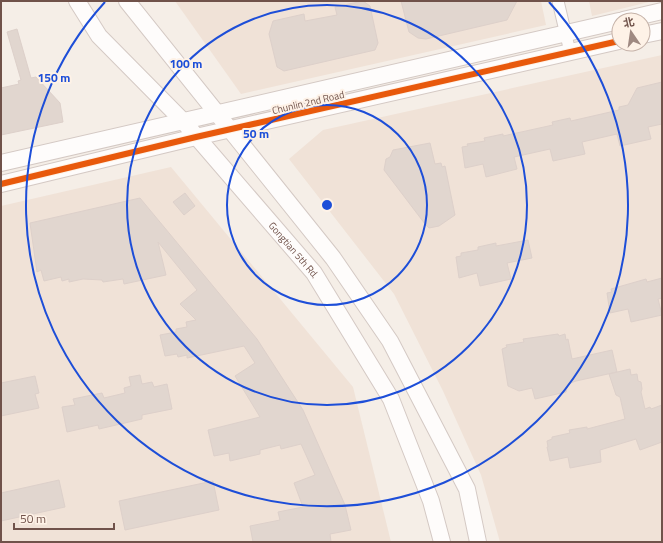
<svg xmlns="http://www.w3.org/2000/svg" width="663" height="543" font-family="'Titillium Web','Noto Sans SC',sans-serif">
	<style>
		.residential { fill: #f0e2d7 }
		.building { fill: #e1d6cf; stroke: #ddd0ca }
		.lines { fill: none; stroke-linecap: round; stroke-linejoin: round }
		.street-casing { stroke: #d3c9c5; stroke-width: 13 }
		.secondary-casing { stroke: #d4c9c4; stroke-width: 18 }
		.street { stroke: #fefcfb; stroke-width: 11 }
		.secondary { stroke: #fefcfb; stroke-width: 16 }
		.cycleway-casing { stroke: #fef2e7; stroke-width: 8 }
		.cycleway { stroke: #e8590c; stroke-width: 6 }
		.ring { fill: none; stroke: #1d4ed8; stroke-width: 2 }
		.labels { text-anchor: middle; stroke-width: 4; stroke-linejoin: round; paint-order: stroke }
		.street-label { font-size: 10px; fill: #70524a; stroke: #fef2e7 }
		.centre { fill: #1d4ed8; stroke: #fef2e7; stroke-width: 2 }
		.ring-label { font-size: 12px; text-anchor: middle; font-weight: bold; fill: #1d4ed8; stroke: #fef2e7; stroke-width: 4; stroke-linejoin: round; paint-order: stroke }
	</style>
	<rect width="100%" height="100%" fill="#f5eee7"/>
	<g class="residential">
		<polygon points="175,1 541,1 546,25 241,94"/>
		<polygon points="589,1 653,1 592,16"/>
		<polygon points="662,55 662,542 500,542 481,475 443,391 394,294 289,159 323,130"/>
		<polygon points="171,167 353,387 391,542 1,542 1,206"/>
	</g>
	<g class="building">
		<polygon points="363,1 370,6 378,43 375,50 284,71 277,67 269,34 273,21 304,14 305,21 337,15 335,7"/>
		<polygon points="401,1 517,1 507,20 426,39 418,38 409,32"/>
		<polygon points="17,29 31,78 36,77 60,103 63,122 1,135 1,88 19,84 18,81 21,80 7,32"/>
		<polygon points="662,82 662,124 648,127 651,139 620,146 617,134 582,142 585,154 553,161 550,149 514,157 517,169 486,177 483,164 465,168 462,147 468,146 467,144 485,141 484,138 503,134 503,136 553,125 552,122 570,118 571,121 619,110 619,107 628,105 637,88"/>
		<polygon points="430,143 435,164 441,163 442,167 445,166 455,215 439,226 429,228 425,224 384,170 386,159 390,157 393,150"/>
		<polygon points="185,193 195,206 184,215 173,202"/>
		<polygon points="140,198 257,339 303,410 345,505 351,530 330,534 331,542 253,542 250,526 280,520 278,512 303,507 294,483 315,475 301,444 281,449 280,445 260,450 260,454 230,461 229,453 214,456 208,430 260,417 235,376 255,363 244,346 187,358 187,355 178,357 177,354 165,356 160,335 176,332 176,329 187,327 186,322 196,320 180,304 197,290 158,242 166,275 124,284 123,279 103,282 102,280 83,279 69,282 69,279 62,281 61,277 44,281 41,270 37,272 30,223"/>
		<polygon points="528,240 532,258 507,263 511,279 480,286 477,273 459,278 456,257 461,256 461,253 478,250 478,247 496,243 496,246"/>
		<polygon points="662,278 662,298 658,299 662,315 631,322 628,309 610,313 607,293 612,292 611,289 646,279 647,282"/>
		<polygon points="558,334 559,336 565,334 566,340 568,339 572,359 612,350 617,372 576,381 568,384 566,392 535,399 532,388 519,391 508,386 502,349 507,347 506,345 524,342 523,339"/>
		<polygon points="630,369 631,375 637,374 638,381 641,382 642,389 641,392 645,409 650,407 651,409 662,405 662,442 640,450 636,439 600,450 601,462 570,468 568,457 550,461 547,447 548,447 547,441 552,439 552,437 570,433 569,430 587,427 587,429 625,419 620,397 616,395 609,374"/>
		<polygon points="140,375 142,384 152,382 154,387 167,384 172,409 142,415 142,419 99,429 98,425 67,432 62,407 75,405 73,399 92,395 102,393 104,398 125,393 124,388 131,386 129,377"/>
		<polygon points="35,376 39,393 35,394 39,408 1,416 1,383"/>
		<polygon points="59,480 65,507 1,521 1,493"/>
		<polygon points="213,481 219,510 125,530 119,501"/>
	</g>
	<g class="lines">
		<g class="street-casing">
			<polyline id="street" points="558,1 570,52"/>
		</g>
		<g class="secondary-casing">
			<g id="secondary">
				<path id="s1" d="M77,1L99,36L183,121L314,273L391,399L431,501L442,542"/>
				<polyline points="127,1 333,258 390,341 467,489 478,542"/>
				<polyline points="623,20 662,11"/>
				<polyline points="643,35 662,31"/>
				<polyline points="1,163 619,21"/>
				<polyline points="1,184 196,137 619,41"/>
			</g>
		</g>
		<use href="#street" class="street"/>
		<use href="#secondary" class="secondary"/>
		<g class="cycleway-casing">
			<polyline id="cycleway" points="1,184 196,137 619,41"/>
		</g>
		<use href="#cycleway" class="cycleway"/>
	</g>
	<g class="ring">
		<circle cx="327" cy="205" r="100"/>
		<circle cx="327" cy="205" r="200"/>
		<path d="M549 2A301 301 0 1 1 105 2"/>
	</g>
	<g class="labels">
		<g class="street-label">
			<text transform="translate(308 102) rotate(-13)" y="4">Chunlin 2nd Road</text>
			<text dy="4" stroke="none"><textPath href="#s1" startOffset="331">Gongtian 5th Rd.</textPath></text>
		</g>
	</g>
	<circle cx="327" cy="205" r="6" class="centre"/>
	<g class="ring-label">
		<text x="186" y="68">100 m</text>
		<text x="54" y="82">150 m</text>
		<text x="256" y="138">50 m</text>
	</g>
	<rect width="663" height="543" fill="none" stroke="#70524a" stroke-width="4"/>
	<g transform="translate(631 32) rotate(347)"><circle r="19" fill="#fef2e7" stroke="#c5b2a8"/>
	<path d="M0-3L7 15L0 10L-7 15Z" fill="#9f8981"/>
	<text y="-6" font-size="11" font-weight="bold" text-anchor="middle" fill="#70524a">北</text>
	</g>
	<path d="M14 523v6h100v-6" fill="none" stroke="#70524a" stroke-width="2"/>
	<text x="20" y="523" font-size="12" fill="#70524a" stroke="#fef2e7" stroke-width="3" paint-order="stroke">50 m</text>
</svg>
